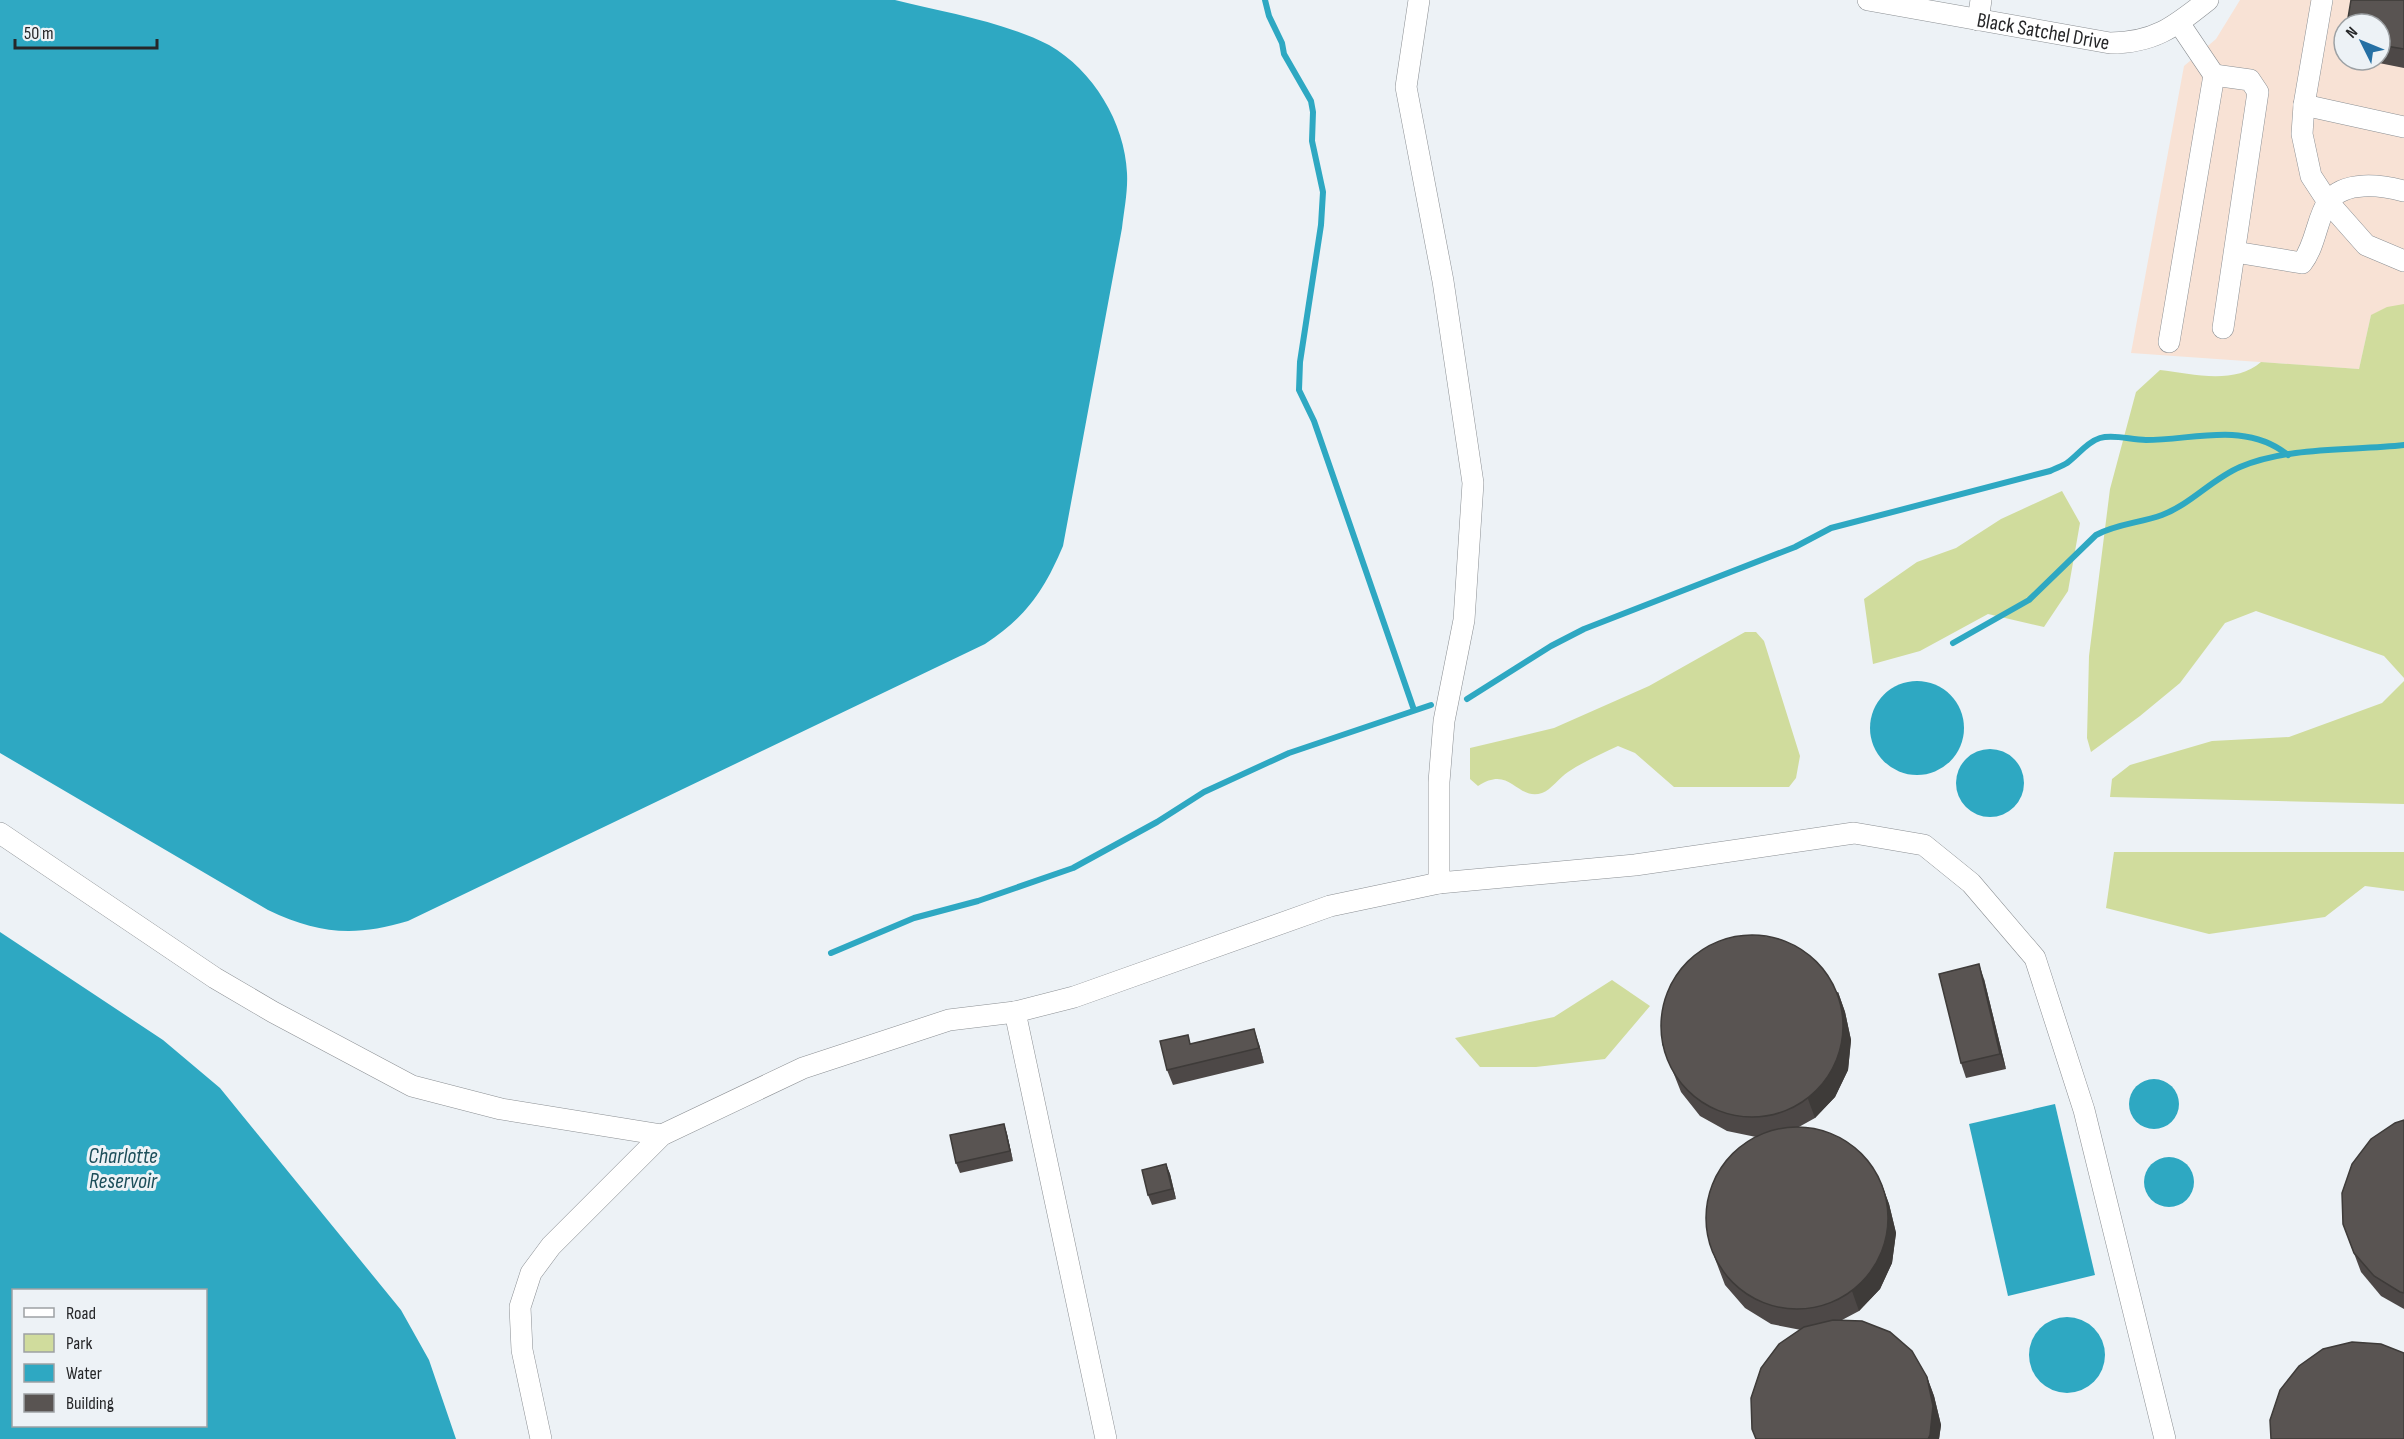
<svg xmlns="http://www.w3.org/2000/svg" width="2404" height="1439" font-family="'Sofia Sans Condensed',sans-serif">
	<style>
		.industrial { fill: #f8e2d5; fill-rule: evenodd }
		.green { fill: #d0dc9d }
		.water { fill: #2ea8c2; fill-rule: evenodd }
		.lines { fill: none; stroke-linecap: round; stroke-linejoin: round }
		.stream { stroke: #2ea8c2; stroke-width: 6 }
		.minor-casing { stroke: #8b8f93; stroke-width: 22 }
		.minor { stroke: #fff; stroke-width: 21 }
		.wall { fill: #4d4847 }
		.shaded-wall { fill: #3e3b39 }
		.building { fill: #595452; stroke: #3e3b39; stroke-width: 1.5 }
		.labels { text-anchor: middle; stroke-width: 6; stroke-linejoin: round; paint-order: stroke }
		.street-label { font-size: 21px; fill: #262729; stroke: #edf2f6 }
		.water-label { font-size: 22px; font-style: italic; fill: #1d4e5a; stroke: #edf2f6 }
	</style>
	<rect width="100%" height="100%" fill="#edf2f6"/>
	<path class="industrial" d="M2240,0H2404V322L2371,315L2359,369L2131,353L2184,66L2216,39ZM2344,24H2380V60H2344Z"/>
	<g class="green">
		<path d="M2404,304V678L2384,656L2256,611L2225,623L2180,683L2140,716L2091,752L2087,738L2089,656L2110,489L2136,392L2160,370C2192,374 2235,385 2261,362L2359,369L2371,315L2387,307Z"/>
		<polygon points="2062,491 2080,523 2068,591 2044,627 1988,614 1920,651 1873,664 1864,599 1917,562 1956,548 2001,519"/>
		<path d="M1745,632H1756L1764,641L1800,756L1796,778L1789,787H1674L1635,753L1618,746C1601,754 1583,762 1568,772C1560,777 1551,790 1542,793C1516,801 1511,764 1478,786L1470,779V748L1554,728L1649,686Z"/>
		<polygon points="2404,681 2404,804 2110,797 2112,779 2130,765 2212,741 2289,737 2382,703"/>
		<polygon points="2114,852 2404,852 2404,891 2365,886 2325,917 2209,934 2106,908"/>
		<polygon points="1612,980 1650,1006 1605,1059 1536,1067 1480,1067 1455,1038 1554,1017"/>
	</g>
	<g class="water">
		<path d="M0,0H895C943,12 1005,22 1049,45C1093,70 1125,123 1127,173C1128,191 1124,210 1122,228L1063,546C1044,591 1026,617 985,644L408,921C355,937 318,934 268,910L0,753Z"/>
		<circle cx="1917" cy="728" r="47"/>
		<circle cx="1990" cy="783" r="34"/>
		<path d="M0,932L163,1040L220,1088L401,1310L429,1360L456,1439H0ZM14,1290H206V1426H14Z"/>
		<circle cx="2154" cy="1104" r="25"/>
		<polygon points="2055,1104 2095,1275 2008,1296 1969,1124"/>
		<circle cx="2169" cy="1182" r="25"/>
		<circle cx="2067" cy="1355" r="38"/>
	</g>
	<g class="lines">
		<g class="stream">
			<polyline points="1265,0 1269,16 1282,43 1284,54 1311,101 1313,112 1312,141 1323,192 1321,225 1300,362 1299,390 1314,421 1414,710"/>
			<path d="M1953,643L2029,600L2096,535C2116,524 2140,523 2162,515C2191,504 2212,479 2240,467C2290,446 2351,451 2404,445"/>
			<path d="M1467,699L1551,646L1584,629L1795,547L1831,528L2050,471C2056,468 2062,466 2067,463C2078,455 2087,442 2100,438C2114,434 2131,440 2146,440C2194,440 2246,421 2288,455"/>
			<polyline points="831,953 914,918 978,901 1073,868 1157,822 1204,792 1289,753 1431,705"/>
		</g>
		<g class="minor-casing">
			<g id="minor">
				<polyline points="1419,0 1406,87 1443,281 1473,483 1464,620 1444,721 1439,782 1439,883"/>
				<path id="s1" d="M1868,0L2110,43C2155,43 2175,26 2208,0"/>
				<polyline points="2322,0 2304,105 2302,134 2311,176 2328,202 2366,245 2404,261"/>
				<polyline points="1978,20 1981,0"/>
				<polyline points="2214,75 2250,80 2258,92 2223,328"/>
				<polyline points="2304,105 2404,127"/>
				<path d="M2235,252L2302,263C2316,245 2317,217 2328,202C2344,180 2381,185 2404,191"/>
				<polyline points="2169,342 2214,75 2179,23"/>
				<polyline points="0,833 215,978 273,1012 412,1086 501,1109 662,1135"/>
				<polyline points="541,1439 522,1350 520,1307 531,1273 551,1246 662,1135 803,1068 949,1020 1015,1012"/>
				<polyline points="1106,1439 1015,1012 1074,997 1330,906 1439,883 1635,865 1854,833 1924,845 1971,883 2035,958 2084,1110 2165,1439"/>
			</g>
		</g>
		<use href="#minor" class="minor"/>
	</g>
	<g class="wall">
		<polygon points="2404,0 2404,68 2364,60 2380,60 2380,24"/>
		<polygon points="1984,979 2006,1069 1966,1078 1961,1063"/>
		<polygon points="1838,992 1845,1012 1851,1040 1848,1070 1835,1097 1815,1118 1797,1128 1882,1185 1889,1204 1896,1233 1892,1263 1880,1289 1859,1311 1842,1320 1927,1377 1934,1396 1941,1425 1939,1439 1756,1439 1801,1330 1771,1324 1745,1308 1725,1285 1714,1256 1756,1137 1727,1131 1700,1116 1681,1092 1662,1044"/>
		<polygon points="1191,1044 1259,1044 1264,1063 1173,1085 1167,1070"/>
		<polygon points="2404,1120 2404,1309 2381,1296 2361,1272 2343,1224"/>
		<polygon points="1004,1124 1007,1134 1013,1161 960,1173 956,1163"/>
		<polygon points="1166,1164 1170,1174 1176,1199 1152,1205 1148,1195"/>
	</g>
	<g class="shaded-wall">
		<polygon points="1979,964 1984,979 2006,1069 2000,1054"/>
		<polygon points="1838,992 1845,1012 1851,1040 1848,1070 1835,1097 1815,1118 1808,1099"/>
		<polygon points="1254,1029 1259,1044 1264,1063 1259,1048"/>
		<polygon points="1004,1124 1007,1134 1013,1161 1010,1151"/>
		<polygon points="1166,1164 1170,1174 1176,1199 1172,1189"/>
		<polygon points="1882,1185 1889,1204 1896,1233 1892,1263 1880,1289 1859,1311 1852,1291"/>
		<polygon points="1927,1377 1934,1396 1941,1425 1939,1439 1928,1439"/>
	</g>
	<g class="building">
		<polygon points="2351,0 2404,0 2404,49 2380,45 2380,24 2347,24"/>
		<circle cx="1752" cy="1026" r="91"/>
		<polygon points="1979,964 2000,1054 1961,1063 1939,974"/>
		<polygon points="1254,1029 1259,1048 1167,1070 1160,1041 1188,1035 1190,1044"/>
		<polygon points="2404,1120 2404,1293 2400,1292 2374,1276 2354,1253 2343,1224 2342,1193 2352,1164 2371,1139 2395,1123"/>
		<polygon points="1004,1124 1010,1151 956,1163 950,1135"/>
		<circle cx="1797" cy="1218" r="91"/>
		<polygon points="1166,1164 1172,1189 1148,1195 1142,1170"/>
		<polygon points="1833,1320 1862,1321 1890,1332 1912,1351 1927,1377 1933,1406 1930,1435 1928,1439 1756,1439 1752,1429 1751,1398 1761,1368 1779,1344 1804,1327"/>
		<polygon points="2352,1342 2381,1344 2404,1353 2404,1439 2271,1439 2270,1420 2280,1390 2299,1366 2323,1349"/>
	</g>
	<g class="labels">
		<g class="street-label">
			<text dy="7" stroke="none"><textPath href="#s1" startOffset="178">Black Satchel Drive</textPath></text>
		</g>
		<g class="water-label">
			<text x="123" y="1163">Charlotte<tspan x="123" dy="25">Reservoir</tspan></text>
		</g>
	</g>
	<rect x="12" y="1289" width="195" height="138" fill="#edf2f6" stroke="#9da1a4" stroke-width="1.5"/>
	<rect x="24" y="1308" width="30" height="9" fill="#ffffff" stroke="#9da1a4" stroke-width="1.5"/>
	<text x="66" y="1319" font-size="18" fill="#262729">Road</text>
	<rect x="24" y="1334" width="30" height="18" fill="#d0dc9d" stroke="#9da1a4" stroke-width="1.5"/>
	<text x="66" y="1349" font-size="18" fill="#262729">Park</text>
	<rect x="24" y="1364" width="30" height="18" fill="#2ea8c2" stroke="#9da1a4" stroke-width="1.5"/>
	<text x="66" y="1379" font-size="18" fill="#262729">Water</text>
	<rect x="24" y="1394" width="30" height="18" fill="#595452" stroke="#9da1a4" stroke-width="1.5"/>
	<text x="66" y="1409" font-size="18" fill="#262729">Building</text>
	<g transform="translate(2362 42) rotate(313)"><circle r="28" fill="#edf2f6" stroke="#9da1a4" stroke-width="1.5"/>
	<path d="M0-4.5L10 22L0 15L-10 22Z" fill="#2670a4"/>
	<text y="-9" font-size="16" font-weight="bold" text-anchor="middle" fill="#262729">N</text>
	</g>
	<path d="M15 39v9h142v-9" fill="none" stroke="#262729" stroke-width="3"/>
	<text x="24" y="39" font-size="18" fill="#262729" stroke="#edf2f6" stroke-width="4.5" paint-order="stroke">50 m</text>
</svg>
